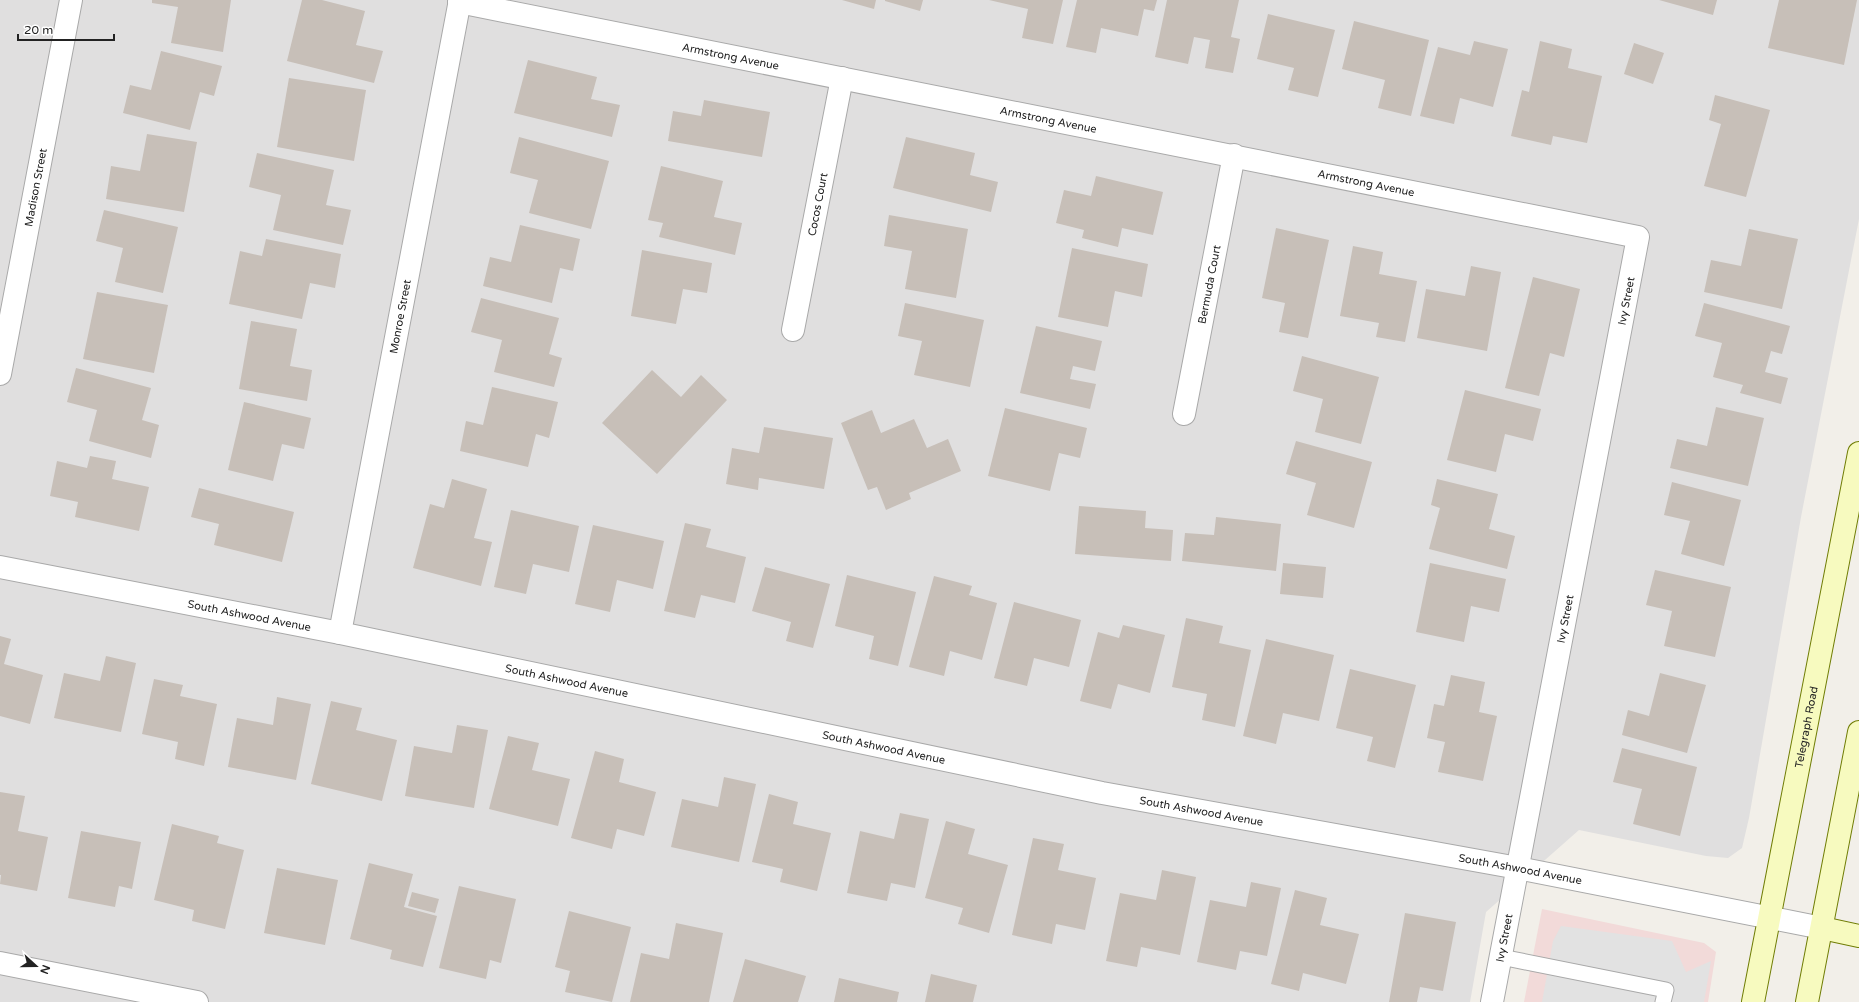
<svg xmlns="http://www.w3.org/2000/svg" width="1859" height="1002" font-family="'Varela Round',sans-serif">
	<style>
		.residential { fill: #e0dfdf }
		.commercial { fill: #f2dad9 }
		.parking { fill: #e2e2e2 }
		.building { fill: #c7bfb8 }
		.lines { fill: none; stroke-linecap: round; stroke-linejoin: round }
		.lane-casing { stroke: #a9a9a9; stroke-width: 17 }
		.street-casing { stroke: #a9a9a9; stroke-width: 24 }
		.secondary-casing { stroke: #707d05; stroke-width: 24 }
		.lane { stroke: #fff; stroke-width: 15 }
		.street { stroke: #fff; stroke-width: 22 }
		.secondary { stroke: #f7fabf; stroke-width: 22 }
		.labels { text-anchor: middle; stroke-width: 3; stroke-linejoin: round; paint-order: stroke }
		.street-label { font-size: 11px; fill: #222; stroke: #fff }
	</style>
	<rect width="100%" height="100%" fill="#f2efe9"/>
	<polygon class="residential" points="0,0 1859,0 1859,219 1801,517 1749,818 1742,848 1728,858 1706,856 1579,830 1486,912 1470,1002 0,1002"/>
	<polygon class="commercial" points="1542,909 1704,943 1716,952 1708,1002 1524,1002"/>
	<polygon class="parking" points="1561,926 1672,941 1686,972 1711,961 1704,1002 1542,1002 1553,941"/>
	<g class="building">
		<polygon points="152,0 231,0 223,52 171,43 178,7 152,3"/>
		<polygon points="302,0 322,0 365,11 356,45 383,51 374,83 287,61"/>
		<polygon points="842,0 876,0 874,9"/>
		<polygon points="885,0 923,0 920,11 885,1"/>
		<polygon points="989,0 1063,0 1053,44 1022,38 1028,9"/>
		<polygon points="1077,0 1157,0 1154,11 1144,9 1138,36 1101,28 1096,53 1066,47"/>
		<polygon points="1167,0 1239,0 1231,37 1240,39 1233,73 1205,68 1210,40 1194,37 1188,64 1155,57"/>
		<polygon points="1659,0 1717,0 1713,15"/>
		<polygon points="1779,0 1857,0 1844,65 1768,48"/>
		<polygon points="1268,14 1335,30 1318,97 1288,90 1294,68 1257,59"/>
		<polygon points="1354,21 1429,40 1411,116 1378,108 1385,80 1342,69"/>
		<polygon points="1474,41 1508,49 1493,107 1460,98 1454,124 1420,116 1438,47 1470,55"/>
		<polygon points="1540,41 1572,49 1568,68 1602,76 1587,143 1553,136 1551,145 1511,136 1522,90 1529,92"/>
		<polygon points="1634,43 1664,53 1653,84 1624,74"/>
		<polygon points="161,51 222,66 214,96 200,92 190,130 123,113 130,85 151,90"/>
		<polygon points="528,60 597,77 591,99 620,105 612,137 514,113"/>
		<polygon points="289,78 366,90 354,161 277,147"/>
		<polygon points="1715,95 1770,110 1746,197 1704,186 1721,124 1709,120"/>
		<polygon points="704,100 770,112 762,157 668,141 673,111 701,116"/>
		<polygon points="147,134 197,142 184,212 106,199 111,166 140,171"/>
		<polygon points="519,137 609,161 591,229 529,213 538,180 510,173"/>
		<polygon points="906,137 975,153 970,175 998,182 991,212 893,188"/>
		<polygon points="257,153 334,170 326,205 351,210 343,245 273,230 281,195 249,187"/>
		<polygon points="661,166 723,181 714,217 742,223 735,255 659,237 663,223 648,220"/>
		<polygon points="1096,176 1163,192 1153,235 1122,228 1118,247 1082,238 1084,230 1056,223 1064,190 1091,196"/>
		<polygon points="104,210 178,227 163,293 115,282 123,248 96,241"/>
		<polygon points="889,215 968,229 956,298 905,289 912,251 884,246"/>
		<polygon points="520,225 580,239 573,271 560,268 552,303 483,286 490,257 511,262"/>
		<polygon points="1276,228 1329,240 1308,338 1279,332 1285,303 1262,298"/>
		<polygon points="1749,229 1798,239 1782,309 1704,292 1711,260 1741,266"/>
		<polygon points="266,239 341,254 335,288 310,283 302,319 229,304 240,251 262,256"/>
		<polygon points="1353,246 1383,252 1379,274 1417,281 1405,342 1376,337 1379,323 1340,316"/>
		<polygon points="1072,248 1148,264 1142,297 1115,291 1108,327 1058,317"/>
		<polygon points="642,250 712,263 707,293 683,289 676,324 631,316"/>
		<polygon points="1471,266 1501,272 1487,351 1417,338 1426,289 1465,296"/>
		<polygon points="1533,277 1580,289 1564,357 1550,353 1539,396 1505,388"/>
		<polygon points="97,292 168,305 154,373 83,359"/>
		<polygon points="481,298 559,318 549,354 562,358 554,387 494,372 502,340 471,332"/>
		<polygon points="905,303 984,320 970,387 914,375 922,341 898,336"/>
		<polygon points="1704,303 1790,326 1782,354 1771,351 1765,372 1788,378 1781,404 1740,393 1743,385 1713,377 1722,343 1695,336"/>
		<polygon points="251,321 297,329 290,366 312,370 307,401 239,389"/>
		<polygon points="1036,326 1102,341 1095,371 1073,366 1070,379 1096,384 1090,409 1020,393"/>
		<polygon points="1302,356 1379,377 1361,444 1315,432 1323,399 1293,391"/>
		<polygon points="76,368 151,388 142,420 159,425 151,458 89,441 97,410 67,402"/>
		<polygon points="652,370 681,397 701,375 727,400 657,474 602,423"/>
		<polygon points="492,387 558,402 549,438 536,434 528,467 460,451 466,421 483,425"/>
		<polygon points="1465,390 1541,409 1533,441 1505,434 1496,472 1447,460"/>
		<polygon points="244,402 311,418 304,449 282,444 273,481 228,470"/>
		<polygon points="1716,407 1764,418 1748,486 1670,468 1677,439 1707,446"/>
		<polygon points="1005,408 1087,428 1080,458 1059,453 1050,491 988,476"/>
		<polygon points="872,410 881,433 914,419 927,448 948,439 961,471 909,493 911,499 886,510 877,487 868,490 841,423"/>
		<polygon points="764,427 833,438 824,489 759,478 758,490 726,484 732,448 759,453"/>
		<polygon points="1296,441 1372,462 1354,528 1307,515 1316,483 1286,474"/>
		<polygon points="90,456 116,461 112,479 149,487 139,531 75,517 78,502 50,496 57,461 87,468"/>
		<polygon points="452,479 487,489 474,538 492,542 481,586 413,568 430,504 444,508"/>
		<polygon points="1437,479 1498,494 1489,529 1515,536 1507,569 1429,549 1440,508 1431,505"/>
		<polygon points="1672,482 1741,500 1724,566 1681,554 1690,521 1664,515"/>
		<polygon points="199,488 294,512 282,562 214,545 219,524 191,517"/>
		<polygon points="1079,506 1146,511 1145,528 1173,530 1171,561 1075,554"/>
		<polygon points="511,510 579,526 569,572 533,564 526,594 494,587"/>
		<polygon points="1216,517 1281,524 1276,571 1182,561 1185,533 1214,535"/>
		<polygon points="685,523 711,529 706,547 746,557 735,603 701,595 695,618 664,611"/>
		<polygon points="593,525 664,541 653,589 617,580 610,612 575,604"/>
		<polygon points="1283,563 1326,567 1323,598 1280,594"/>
		<polygon points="1430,563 1506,579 1499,612 1471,606 1464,642 1416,632"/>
		<polygon points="765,567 830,584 813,648 786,641 791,622 752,611"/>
		<polygon points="1655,570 1731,587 1715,657 1664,646 1672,611 1646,605"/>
		<polygon points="847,575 916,592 898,666 869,659 874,636 835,626"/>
		<polygon points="934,576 972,586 969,595 997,603 982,660 950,651 944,676 909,667"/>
		<polygon points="1014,602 1081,620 1069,667 1034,658 1027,686 994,678"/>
		<polygon points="1186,618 1223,626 1219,643 1251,650 1235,727 1202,720 1207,694 1172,687"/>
		<polygon points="1123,625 1165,635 1150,693 1118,684 1111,709 1080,701 1098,632 1119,638"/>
		<polygon points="0,636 11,639 4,664 43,675 30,724 0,716"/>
		<polygon points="1266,639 1334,655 1319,721 1283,713 1276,744 1243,736"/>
		<polygon points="106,656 136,663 121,732 54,718 64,673 100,681"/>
		<polygon points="1350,669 1416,685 1395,768 1367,761 1373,737 1336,728"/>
		<polygon points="1660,673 1706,685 1687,753 1622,735 1628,710 1649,716"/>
		<polygon points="1451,675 1485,682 1479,712 1497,716 1483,781 1438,772 1445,742 1427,738 1434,704 1444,706"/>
		<polygon points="154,679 183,685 180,696 217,704 204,766 175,759 178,742 142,734"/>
		<polygon points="277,697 311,704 296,780 228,767 237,718 273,725"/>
		<polygon points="331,701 362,708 356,730 397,740 382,801 311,784"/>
		<polygon points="457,725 488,730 474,808 405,796 414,746 452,753"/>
		<polygon points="508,736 539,743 532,770 570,779 558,826 489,809"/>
		<polygon points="1622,748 1697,767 1680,836 1633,824 1642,789 1613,782"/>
		<polygon points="595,751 624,759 619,782 656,792 644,836 617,829 612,849 571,838"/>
		<polygon points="724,777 756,784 739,862 671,847 682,799 718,807"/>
		<polygon points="0,792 25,796 18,831 48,837 37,891 0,884 1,875 0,875"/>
		<polygon points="769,794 798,802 793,824 831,833 817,891 780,882 783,869 752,862"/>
		<polygon points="900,813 929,819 915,888 891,883 887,901 847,893 860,831 894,839"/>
		<polygon points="946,821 975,829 968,854 1008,865 989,933 958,924 963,908 925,898"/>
		<polygon points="172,824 219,836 217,843 244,850 225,929 192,921 194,910 154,900"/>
		<polygon points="81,831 141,842 132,889 119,886 115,907 68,898"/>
		<polygon points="1033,838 1064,844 1058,870 1096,878 1085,930 1056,924 1052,944 1012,935"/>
		<polygon points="369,863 413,874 404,907 437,916 423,967 390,959 392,950 350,939"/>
		<polygon points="277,868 338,880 325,945 264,933"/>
		<polygon points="1162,870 1196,877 1180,955 1141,947 1137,967 1106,961 1120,893 1156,900"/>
		<polygon points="1251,882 1281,888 1267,956 1240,951 1236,970 1197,962 1210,900 1246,907"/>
		<polygon points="459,886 516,899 501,963 490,960 486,979 439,968"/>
		<polygon points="1295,890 1327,898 1320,925 1359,934 1346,984 1303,973 1299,991 1271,984"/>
		<polygon points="412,892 439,899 435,913 408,906"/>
		<polygon points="569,911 631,927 612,1002 565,992 570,971 555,967"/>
		<polygon points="1405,913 1456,922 1443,991 1420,987 1417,1002 1389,1002"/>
		<polygon points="676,923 723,933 709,1002 630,1002 641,953 669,959"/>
		<polygon points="745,959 806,976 798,1002 733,1002"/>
		<polygon points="931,974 977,985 973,1002 925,1002"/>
		<polygon points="839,978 899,992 897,1002 834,1002"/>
	</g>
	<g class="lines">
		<g class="lane-casing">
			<polyline id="lane" points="1501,957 1666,990 1663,1002"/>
		</g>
		<g class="street-casing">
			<g id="street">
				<path id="s1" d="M459,2L1638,237L1492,1002"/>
				<path id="s2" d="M793,330L842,78"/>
				<path id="s3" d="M0,374L71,0"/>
				<path id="s4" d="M1184,414L1234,155"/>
				<path id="s5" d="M0,567L340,633L1102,793L1518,868L1822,928"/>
				<path id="s6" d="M340,633L460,0"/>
				<polyline points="0,963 197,1002"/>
			</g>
		</g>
		<g class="secondary-casing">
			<g id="secondary">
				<polyline points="1822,928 1859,936"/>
				<path id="s7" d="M1753,1002L1859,453"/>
				<polyline points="1807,1002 1859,732"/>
			</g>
		</g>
		<use href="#lane" class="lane"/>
		<use href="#street" class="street"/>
		<use href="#secondary" class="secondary"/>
	</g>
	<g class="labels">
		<g class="street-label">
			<text dy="4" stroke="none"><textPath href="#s1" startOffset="277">Armstrong Avenue</textPath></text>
			<text dy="4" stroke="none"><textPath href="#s1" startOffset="601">Armstrong Avenue</textPath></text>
			<text dy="4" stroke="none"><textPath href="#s1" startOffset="925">Armstrong Avenue</textPath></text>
			<text dy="4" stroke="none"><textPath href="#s3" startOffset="190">Madison Street</textPath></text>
			<text dy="4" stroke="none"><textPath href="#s2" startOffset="128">Cocos Court</textPath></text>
			<text dy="4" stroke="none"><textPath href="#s4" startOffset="132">Bermuda Court</textPath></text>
			<text transform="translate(1626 301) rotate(-79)" y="4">Ivy Street</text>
			<text dy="4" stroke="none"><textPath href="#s6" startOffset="322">Monroe Street</textPath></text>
			<text dy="4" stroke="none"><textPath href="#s5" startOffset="254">South Ashwood Avenue</textPath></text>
			<text transform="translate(1565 619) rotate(-79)" y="4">Ivy Street</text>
			<text dy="4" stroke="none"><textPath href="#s5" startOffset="578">South Ashwood Avenue</textPath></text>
			<text dy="4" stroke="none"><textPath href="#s7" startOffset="280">Telegraph Road</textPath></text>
			<text dy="4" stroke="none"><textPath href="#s5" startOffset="902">South Ashwood Avenue</textPath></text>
			<text dy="4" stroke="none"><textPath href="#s5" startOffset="1226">South Ashwood Avenue</textPath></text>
			<text dy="4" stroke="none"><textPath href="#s5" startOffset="1550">South Ashwood Avenue</textPath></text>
			<text transform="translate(1504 938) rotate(-79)" y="4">Ivy Street</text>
		</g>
	</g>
	<g transform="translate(36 966) rotate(111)" stroke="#ffffff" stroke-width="3" paint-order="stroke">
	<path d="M0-3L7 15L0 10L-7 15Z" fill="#222222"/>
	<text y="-6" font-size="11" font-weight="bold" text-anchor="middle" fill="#222222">N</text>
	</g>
	<path d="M18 34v6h96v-6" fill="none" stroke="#222222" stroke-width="2"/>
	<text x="24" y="34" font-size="12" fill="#222222" stroke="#ffffff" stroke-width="3" paint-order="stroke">20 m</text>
</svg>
